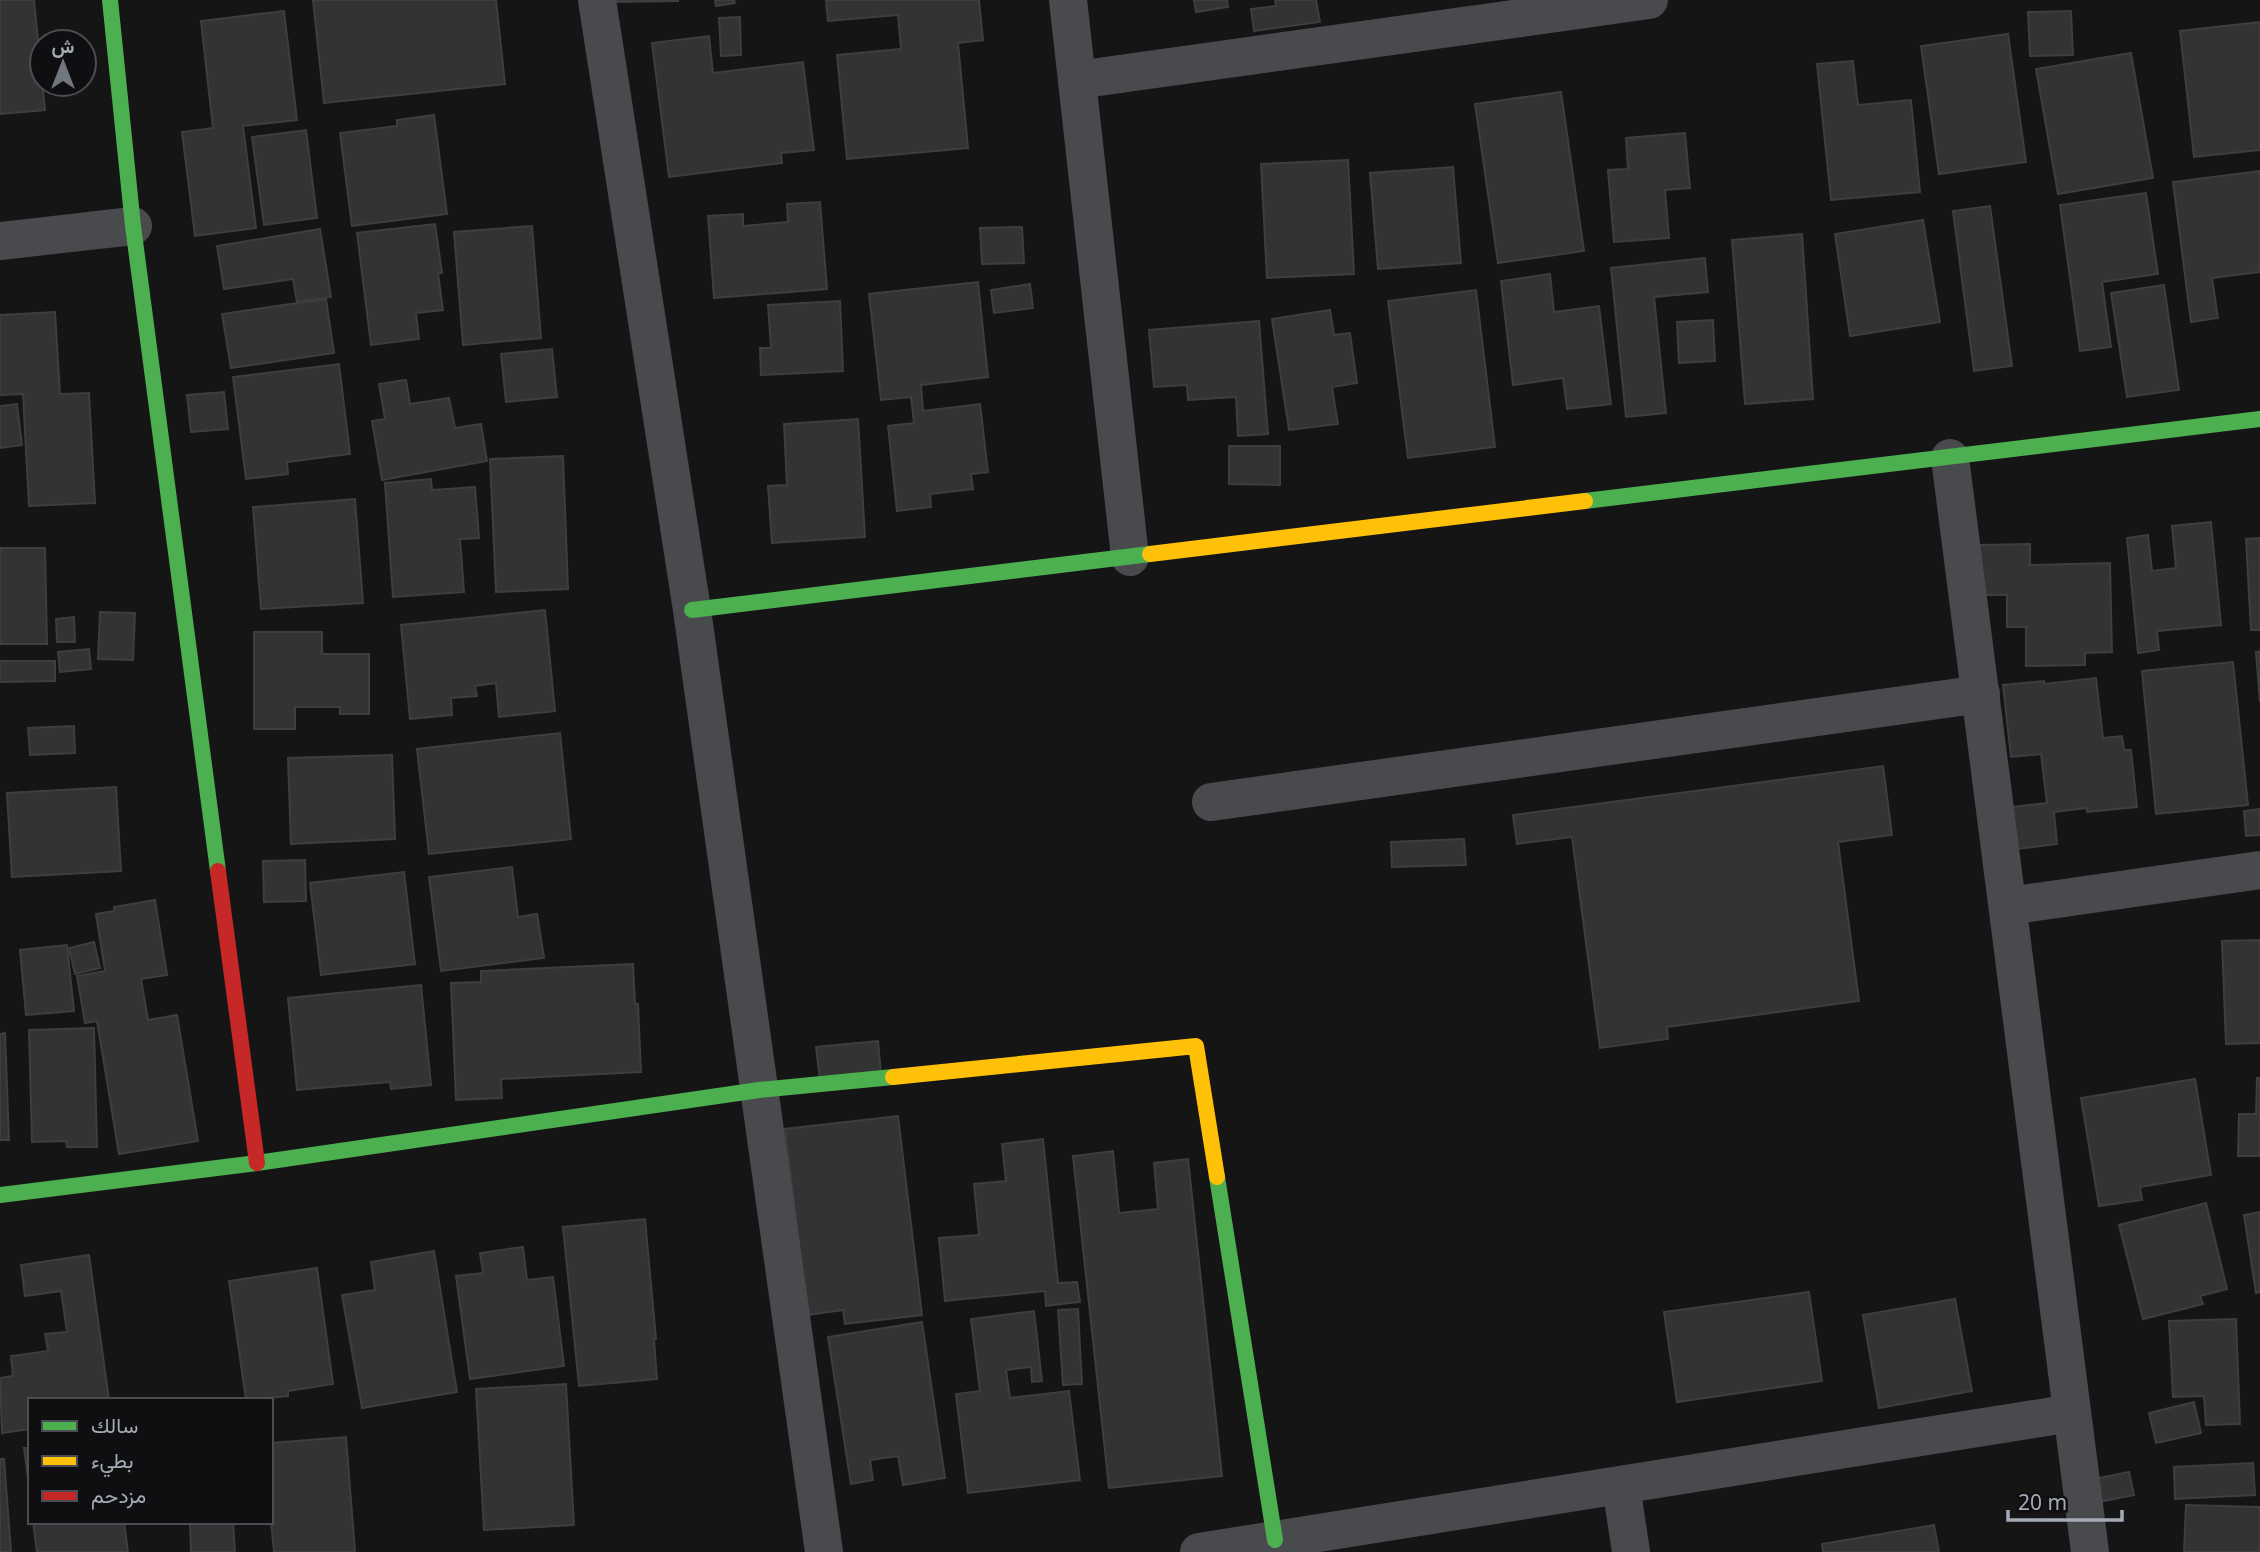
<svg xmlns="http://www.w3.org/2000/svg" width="2260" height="1552" font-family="'Noto Sans',Vazirmatn,sans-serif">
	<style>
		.building { fill: #333334; stroke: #3d3e41; stroke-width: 2 }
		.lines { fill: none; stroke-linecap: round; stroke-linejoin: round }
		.street { stroke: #484a4e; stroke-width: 38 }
		.fast { stroke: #4caf50; stroke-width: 16 }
		.slow { stroke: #ffc107; stroke-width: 16 }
		.jam { stroke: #c62828; stroke-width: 16 }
	</style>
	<rect width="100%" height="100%" fill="#151515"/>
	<g class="building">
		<polygon points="0,0 34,0 45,110 0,114"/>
		<polygon points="313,0 496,0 505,84 324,103"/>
		<polygon points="617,0 678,0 678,1 617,2"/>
		<polygon points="715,0 734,0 735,3 716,6"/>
		<polygon points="826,0 979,0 983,40 958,43 968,148 847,159 837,55 901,49 898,15 828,21"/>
		<polygon points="1194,0 1227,0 1228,7 1196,12"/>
		<polygon points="1275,0 1316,0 1320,22 1254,31 1251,9 1276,6"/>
		<polygon points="284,11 297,120 243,126 256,228 195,236 182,132 213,128 201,21"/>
		<polygon points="2071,11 2073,55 2030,56 2028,12"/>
		<polygon points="740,17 741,55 721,56 719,18"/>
		<polygon points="2260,22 2260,150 2194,157 2180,31"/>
		<polygon points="2008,34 2026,162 1939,174 1921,46"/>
		<polygon points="709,36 713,73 803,62 814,150 781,153 782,163 669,177 652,43"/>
		<polygon points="2131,53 2153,178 2058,194 2036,69"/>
		<polygon points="1853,61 1858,105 1911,100 1920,192 1831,200 1817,64"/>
		<polygon points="1561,92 1584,251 1498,263 1475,104"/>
		<polygon points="434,115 447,214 352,226 340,133 397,126 397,120"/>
		<polygon points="306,130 317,218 264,225 252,137"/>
		<polygon points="1685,133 1690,188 1665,190 1669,238 1614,242 1608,170 1628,169 1626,138"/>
		<polygon points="1348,160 1354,274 1267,278 1261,164"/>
		<polygon points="1453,167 1461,263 1378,269 1370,173"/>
		<polygon points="2260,171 2260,272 2212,278 2218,318 2191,322 2173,182"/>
		<polygon points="2146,193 2158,274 2102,282 2111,347 2080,351 2060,205"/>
		<polygon points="820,202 827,289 714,298 708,216 743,214 743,226 788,222 787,204"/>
		<polygon points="1990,206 2012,366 1974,371 1953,211"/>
		<polygon points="1923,220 1940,322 1850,336 1835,234"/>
		<polygon points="435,224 442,273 438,273 443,310 416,313 419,339 371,345 357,233"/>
		<polygon points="532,226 541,338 463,345 454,232"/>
		<polygon points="1022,227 1024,263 982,264 980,228"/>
		<polygon points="320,229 331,297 297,302 293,279 224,289 217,246"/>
		<polygon points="1802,234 1813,399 1745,404 1732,240"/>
		<polygon points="1705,258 1708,292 1654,297 1666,413 1626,417 1611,268"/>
		<polygon points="1550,274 1554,312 1599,306 1611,404 1567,409 1563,378 1513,385 1501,281"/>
		<polygon points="978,282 988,377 921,385 923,411 980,404 988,472 971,474 973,489 930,494 931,507 897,511 888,426 914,423 911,397 881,400 869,294"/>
		<polygon points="1030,284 1033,308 994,313 991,290"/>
		<polygon points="2164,285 2179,390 2127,397 2111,293"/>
		<polygon points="1476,290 1495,447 1408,458 1388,301"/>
		<polygon points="326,299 334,353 231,368 222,314"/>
		<polygon points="840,301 843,371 761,375 760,348 771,348 768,305"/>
		<polygon points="1330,310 1334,335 1350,333 1357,383 1332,387 1338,424 1289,430 1272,319"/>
		<polygon points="55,312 60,394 89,393 95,503 29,506 23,394 0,395 0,315"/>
		<polygon points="1713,320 1715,361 1679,363 1677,322"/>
		<polygon points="1259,321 1268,434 1238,436 1236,397 1188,400 1187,385 1154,387 1149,330"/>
		<polygon points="552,349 557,397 506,402 501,354"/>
		<polygon points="339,364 350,454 287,462 288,474 246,479 233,377"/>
		<polygon points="406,380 410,404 449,398 455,428 481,424 487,461 382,480 372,421 385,419 379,384"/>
		<polygon points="224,392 228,429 191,432 187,395"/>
		<polygon points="17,404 22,445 0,448 0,406"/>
		<polygon points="858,419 865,537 772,543 768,486 787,485 784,424"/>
		<polygon points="1229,446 1280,446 1280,485 1229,484"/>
		<polygon points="563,456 568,589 496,592 490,459"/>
		<polygon points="431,479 432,490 475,487 479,538 460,539 464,592 393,597 385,483"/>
		<polygon points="355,499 363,603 261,609 253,507"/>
		<polygon points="2211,522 2221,625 2157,631 2159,650 2138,653 2127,538 2148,535 2152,571 2176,568 2172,526"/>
		<polygon points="2260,538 2260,630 2251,630 2246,539"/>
		<polygon points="2030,544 2030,565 2110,563 2112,652 2085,653 2085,665 2026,666 2026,627 2007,627 2007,595 1981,595 1980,545"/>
		<polygon points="0,548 45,548 47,644 0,644"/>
		<polygon points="545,610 555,711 499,717 496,683 475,686 477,696 451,698 452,715 410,719 401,625"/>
		<polygon points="100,612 135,613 133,660 98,659"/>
		<polygon points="74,617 75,642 57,642 56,619"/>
		<polygon points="254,632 322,632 322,654 369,654 369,714 340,714 340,707 295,707 295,729 254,729"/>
		<polygon points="89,649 91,669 60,672 58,652"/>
		<polygon points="2260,651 2260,702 2256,652"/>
		<polygon points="0,661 55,661 55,681 0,682"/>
		<polygon points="2233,662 2248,805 2156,814 2142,671"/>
		<polygon points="2096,678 2103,738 2122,736 2124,750 2131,750 2137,807 2087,812 2087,808 2054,812 2057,844 2017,849 2012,807 2047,803 2041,754 2011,757 2003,685 2044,681 2044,684"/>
		<polygon points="74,726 75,753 30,755 28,728"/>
		<polygon points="560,733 571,839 429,854 417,749"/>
		<polygon points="392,755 395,839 291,844 288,758"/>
		<polygon points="1883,766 1892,835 1838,842 1859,1001 1667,1027 1668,1039 1600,1048 1572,837 1517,844 1513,815"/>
		<polygon points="116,787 121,871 12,877 7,793"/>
		<polygon points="2260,809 2260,835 2246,836 2244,811"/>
		<polygon points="1464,839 1466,865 1392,867 1391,842"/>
		<polygon points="305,860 306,901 264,902 263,861"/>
		<polygon points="512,867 518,917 537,914 544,958 441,971 429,877"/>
		<polygon points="404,872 415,964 321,975 310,883"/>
		<polygon points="155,900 167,975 141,979 148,1020 177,1015 198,1141 119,1154 97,1021 85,1023 77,976 105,971 96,914 114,911 114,907"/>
		<polygon points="2260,940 2260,1043 2226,1044 2222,941"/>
		<polygon points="94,942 100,968 75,974 69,948"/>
		<polygon points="67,945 74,1011 26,1015 20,950"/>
		<polygon points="633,964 635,1004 638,1004 641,1072 501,1079 502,1098 456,1100 451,983 481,982 481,971"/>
		<polygon points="421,985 431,1085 391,1089 390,1082 297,1090 288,998"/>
		<polygon points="94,1028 97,1147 67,1147 66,1141 32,1142 29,1030"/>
		<polygon points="5,1033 9,1140 0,1140 0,1034"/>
		<polygon points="878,1041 881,1074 820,1080 816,1047"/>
		<polygon points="2257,1078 2260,1078 2260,1156 2238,1156 2239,1114 2256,1114"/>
		<polygon points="2195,1079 2211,1175 2140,1187 2142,1200 2099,1206 2081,1098"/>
		<polygon points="898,1116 922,1315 845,1324 843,1310 807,1315 785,1129"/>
		<polygon points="1043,1139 1058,1283 1077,1282 1080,1302 1046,1306 1045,1291 945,1301 939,1238 979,1235 974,1184 1006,1181 1002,1144"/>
		<polygon points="1113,1151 1119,1213 1158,1209 1154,1163 1188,1159 1222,1476 1109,1488 1073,1156"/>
		<polygon points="2206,1203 2227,1289 2200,1296 2203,1304 2143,1319 2119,1225"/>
		<polygon points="2260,1212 2260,1292 2256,1293 2244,1215"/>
		<polygon points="645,1219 656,1339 654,1339 657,1379 579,1386 563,1227"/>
		<polygon points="523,1247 527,1280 553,1277 564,1366 470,1379 456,1276 483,1273 480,1253"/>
		<polygon points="434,1251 457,1392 362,1408 342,1295 375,1290 371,1262"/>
		<polygon points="89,1255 109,1400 30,1400 30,1429 2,1433 0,1378 13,1376 11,1356 48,1351 45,1334 67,1332 61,1291 25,1296 21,1265"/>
		<polygon points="317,1268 333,1384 288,1391 288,1396 246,1400 229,1281"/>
		<polygon points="1809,1292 1822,1381 1677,1402 1664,1312"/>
		<polygon points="1955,1299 1972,1391 1879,1408 1863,1315"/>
		<polygon points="1078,1309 1082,1384 1063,1385 1058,1310"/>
		<polygon points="1034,1311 1042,1381 1032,1382 1031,1367 1006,1370 1010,1398 1069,1391 1080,1480 968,1493 956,1394 980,1391 971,1319"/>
		<polygon points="2236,1319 2240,1424 2206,1425 2204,1396 2173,1397 2169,1321"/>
		<polygon points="922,1322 945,1478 903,1485 898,1456 870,1460 873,1480 851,1484 828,1337"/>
		<polygon points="566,1384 574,1525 484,1530 476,1389"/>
		<polygon points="2194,1402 2201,1433 2156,1443 2149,1413"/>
		<polygon points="346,1437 355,1552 274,1552 271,1520 271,1443"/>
		<polygon points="24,1448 30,1448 30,1494"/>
		<polygon points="0,1459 4,1459 11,1552 0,1552"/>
		<polygon points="2253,1463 2255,1495 2175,1499 2174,1467"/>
		<polygon points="2129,1472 2134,1495 2099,1502 2094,1479"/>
		<polygon points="2186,1505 2260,1507 2260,1552 2184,1552"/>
		<polygon points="33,1522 124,1522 128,1552 37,1552"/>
		<polygon points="190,1522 233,1522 235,1552 191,1552"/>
		<polygon points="1934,1525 1939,1552 1823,1552 1822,1544"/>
	</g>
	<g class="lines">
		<g class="street">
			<polyline points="597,0 692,610 824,1552"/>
			<polyline points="1068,0 1130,557"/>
			<polyline points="1077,80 1649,0"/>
			<polyline points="0,241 133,226"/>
			<polyline points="1950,458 2090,1552"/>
			<polyline points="1211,802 1981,694"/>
			<polyline points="2008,906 2260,870"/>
			<polyline points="1621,1485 1631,1552"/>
			<polyline points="1199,1552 2072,1413"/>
		</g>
		<g class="fast">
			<polyline points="110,0 133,226 218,871"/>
			<polyline points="1585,501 2260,419"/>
			<polyline points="692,610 1150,554"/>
			<polyline points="1217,1177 1275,1540"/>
			<polyline points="0,1195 257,1163 759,1090 893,1077"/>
		</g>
		<g class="slow">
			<polyline points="1150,554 1585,501"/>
			<polyline points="893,1077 1196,1046 1217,1177"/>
		</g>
		<polyline class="jam" points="218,871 257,1163"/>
	</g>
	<rect x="28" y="1398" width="245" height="126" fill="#0f0f11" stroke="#4b4d53" stroke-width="2"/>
	<rect x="42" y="1421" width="35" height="10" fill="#4caf50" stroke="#4b4d53" stroke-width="2"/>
	<text x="91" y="1433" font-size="21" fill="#a4abb7">سالك</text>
	<rect x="42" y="1456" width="35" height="10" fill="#ffc107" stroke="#4b4d53" stroke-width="2"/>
	<text x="91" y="1468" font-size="21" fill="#a4abb7">بطيء</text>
	<rect x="42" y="1491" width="35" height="10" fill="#c62828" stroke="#4b4d53" stroke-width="2"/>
	<text x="91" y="1503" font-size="21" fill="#a4abb7">مزدحم</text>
	<g transform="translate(63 63)"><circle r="33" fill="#0f0f11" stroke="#4b4d53" stroke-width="2"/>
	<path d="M0-5L12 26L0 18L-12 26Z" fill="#72767e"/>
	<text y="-10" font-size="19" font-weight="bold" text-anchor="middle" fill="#a4abb7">ش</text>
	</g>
	<path d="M2008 1510v10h114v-10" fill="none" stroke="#a4abb7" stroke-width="3.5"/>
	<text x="2018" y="1510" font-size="21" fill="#a4abb7" stroke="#0f0f11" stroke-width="5" paint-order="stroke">20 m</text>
</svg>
